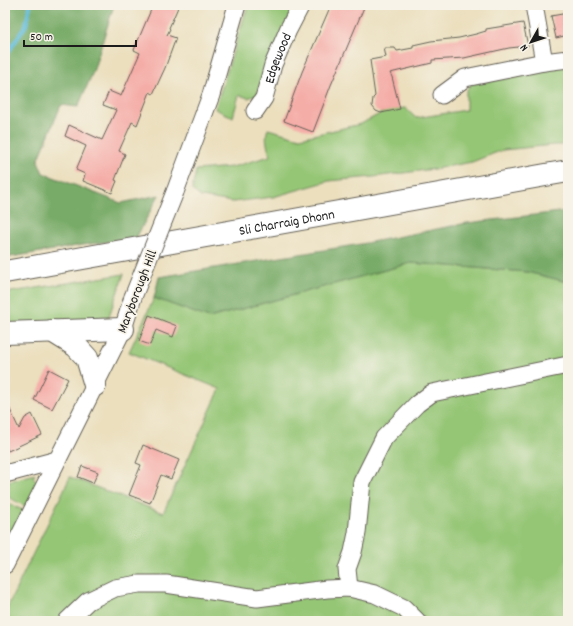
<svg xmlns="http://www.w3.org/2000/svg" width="573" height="626" font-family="Dekko,sans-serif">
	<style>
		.green { fill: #95c676; stroke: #587149 }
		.forest { fill: #78ab67; stroke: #4a6442 }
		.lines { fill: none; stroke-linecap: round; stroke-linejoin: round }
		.stream { stroke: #5abad8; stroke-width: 4.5 }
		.building { fill: #f5ada8 }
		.minor-casing { stroke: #646055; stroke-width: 19 }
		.highway-casing { stroke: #646055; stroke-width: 24 }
		.minor { stroke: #fff; stroke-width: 17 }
		.highway { stroke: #fff; stroke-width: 22 }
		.minor-bridge-casing { stroke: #646055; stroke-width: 19; stroke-linecap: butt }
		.minor-bridge { stroke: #fff; stroke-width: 17 }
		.labels { text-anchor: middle; stroke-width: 3.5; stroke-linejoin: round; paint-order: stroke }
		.street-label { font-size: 14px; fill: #1c1c1c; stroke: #f7f3e8 }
	</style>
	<rect width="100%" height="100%" fill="#f7f3e8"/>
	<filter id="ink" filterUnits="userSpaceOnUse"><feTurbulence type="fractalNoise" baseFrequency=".025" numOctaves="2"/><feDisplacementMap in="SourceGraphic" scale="8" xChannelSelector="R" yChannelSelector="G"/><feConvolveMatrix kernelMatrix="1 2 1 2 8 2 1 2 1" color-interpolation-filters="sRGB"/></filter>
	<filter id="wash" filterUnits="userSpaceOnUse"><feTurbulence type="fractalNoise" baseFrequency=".012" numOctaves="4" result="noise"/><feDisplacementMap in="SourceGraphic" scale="16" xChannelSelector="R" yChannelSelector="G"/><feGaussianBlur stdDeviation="0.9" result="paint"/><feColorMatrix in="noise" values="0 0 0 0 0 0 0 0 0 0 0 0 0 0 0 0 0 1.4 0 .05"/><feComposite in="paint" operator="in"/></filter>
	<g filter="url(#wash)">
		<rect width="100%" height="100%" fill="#ebdfbe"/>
		<g class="green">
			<polygon points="248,5 294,5 257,95 248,98 239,95 233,117 215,109"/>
			<path d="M568,65V145H554L503,150L472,162L434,169L373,177L329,181L273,197L233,202L201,197L192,190L196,170L232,167L270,156C268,148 264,137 268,129L300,138L361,124L387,110L405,108L416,118L466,110V92L470,84L503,79Z"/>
			<polygon points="411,263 527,272 568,282 568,621 5,621 5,612 70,477 163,513 220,389 129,352 154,298 209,318"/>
			<polygon points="124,274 104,330 5,331 5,293"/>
			<polygon points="35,474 33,478 38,483 28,508 5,495 5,482"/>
			<polygon points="5,502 27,512 5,555"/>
		</g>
		<g class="forest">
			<polygon points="5,5 114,5 93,72 78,107 61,105 38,161 43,173 121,203 159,195 136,238 83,245 5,258"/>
			<polygon points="568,211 568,282 527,272 411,263 209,318 154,298 159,277 361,244 467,223"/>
		</g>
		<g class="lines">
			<polyline class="stream" points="5,57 26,25 30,5"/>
		</g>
		<g id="blocks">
			<g class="building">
				<polygon points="153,5 179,5 169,28 170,29 167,35 176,38 165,68 153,94 150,92 137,125 132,122 119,151 125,154 115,180 117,181 112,193 83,181 85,174 76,170 86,146 65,136 69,125 102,140 116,110 103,105 109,91 121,96 140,53 134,50"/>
				<polygon points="331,5 365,5 331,85 313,132 284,121 302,72"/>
				<polygon points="568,13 568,35 556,38 551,16"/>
				<polygon points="523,23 528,46 509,48 464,58 432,60 432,63 390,73 392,77 400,109 381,113 376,111 372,106 373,98 375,96 370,60 386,57 384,48 395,48 397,51 413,48 413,45 431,41 459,38 476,34 486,31 486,29"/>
				<polygon points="149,315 177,326 173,337 156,330 150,345 139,341"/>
				<polygon points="49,369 68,379 52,409 34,400"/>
				<polygon points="5,399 19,429 25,418 32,414 42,435 8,451 5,444"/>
				<polygon points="143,445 179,460 171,479 161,475 150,503 129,495 141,465 136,463"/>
				<polygon points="82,466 98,472 93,483 78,477"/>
			</g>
		</g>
	</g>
	<g filter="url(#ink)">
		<use href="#blocks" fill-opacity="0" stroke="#646055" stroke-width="1"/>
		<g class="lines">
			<g class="minor-casing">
				<g id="minor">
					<polyline points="534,5 544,62"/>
					<polyline points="442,95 465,78 544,62 568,59"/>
					<path id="s1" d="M255,111L264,98L273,65L288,30L301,5"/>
					<polyline points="175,192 211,95 237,5"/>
					<polyline points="5,474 57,460"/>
					<polyline points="5,565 123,329 133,297"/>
					<polyline points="349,588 347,569 353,552 357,533 362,482 384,438 417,404 432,393 568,365"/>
					<polyline points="67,621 88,601 115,588 139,584 166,584 257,598 327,589 349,588 375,594 404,608 417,621"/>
				</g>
			</g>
			<g class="highway-casing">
				<g id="highway">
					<path id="s2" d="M5,272L568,171"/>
					<polyline points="52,331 76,346 87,358 95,385"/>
					<polyline points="5,333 123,329"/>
				</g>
			</g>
			<use href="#minor" class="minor"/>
			<use href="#highway" class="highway"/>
			<g class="minor-bridge-casing">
				<polyline id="minor-bridge" points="133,297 175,192"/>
			</g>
			<use href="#minor-bridge" class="minor-bridge"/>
		</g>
	</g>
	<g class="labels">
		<g class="street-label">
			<text dy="5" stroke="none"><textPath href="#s1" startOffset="58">Edgewood</textPath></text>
			<text dy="5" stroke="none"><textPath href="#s2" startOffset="286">Sli Charraig Dhonn</textPath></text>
			<text transform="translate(136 291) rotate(-69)" y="5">Maryborough Hill</text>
		</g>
	</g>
	<rect width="573" height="626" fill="none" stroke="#f7f3e8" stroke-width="20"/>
	<g transform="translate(531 42) rotate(231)" stroke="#f7f3e8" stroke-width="3" paint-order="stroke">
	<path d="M0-3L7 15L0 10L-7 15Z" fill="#1c1c1c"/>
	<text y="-6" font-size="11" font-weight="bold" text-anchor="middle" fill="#1c1c1c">N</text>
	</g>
	<path d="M24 40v6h112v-6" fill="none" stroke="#1c1c1c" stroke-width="2"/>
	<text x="30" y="40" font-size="12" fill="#1c1c1c" stroke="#f7f3e8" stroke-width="3" paint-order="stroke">50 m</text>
</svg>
